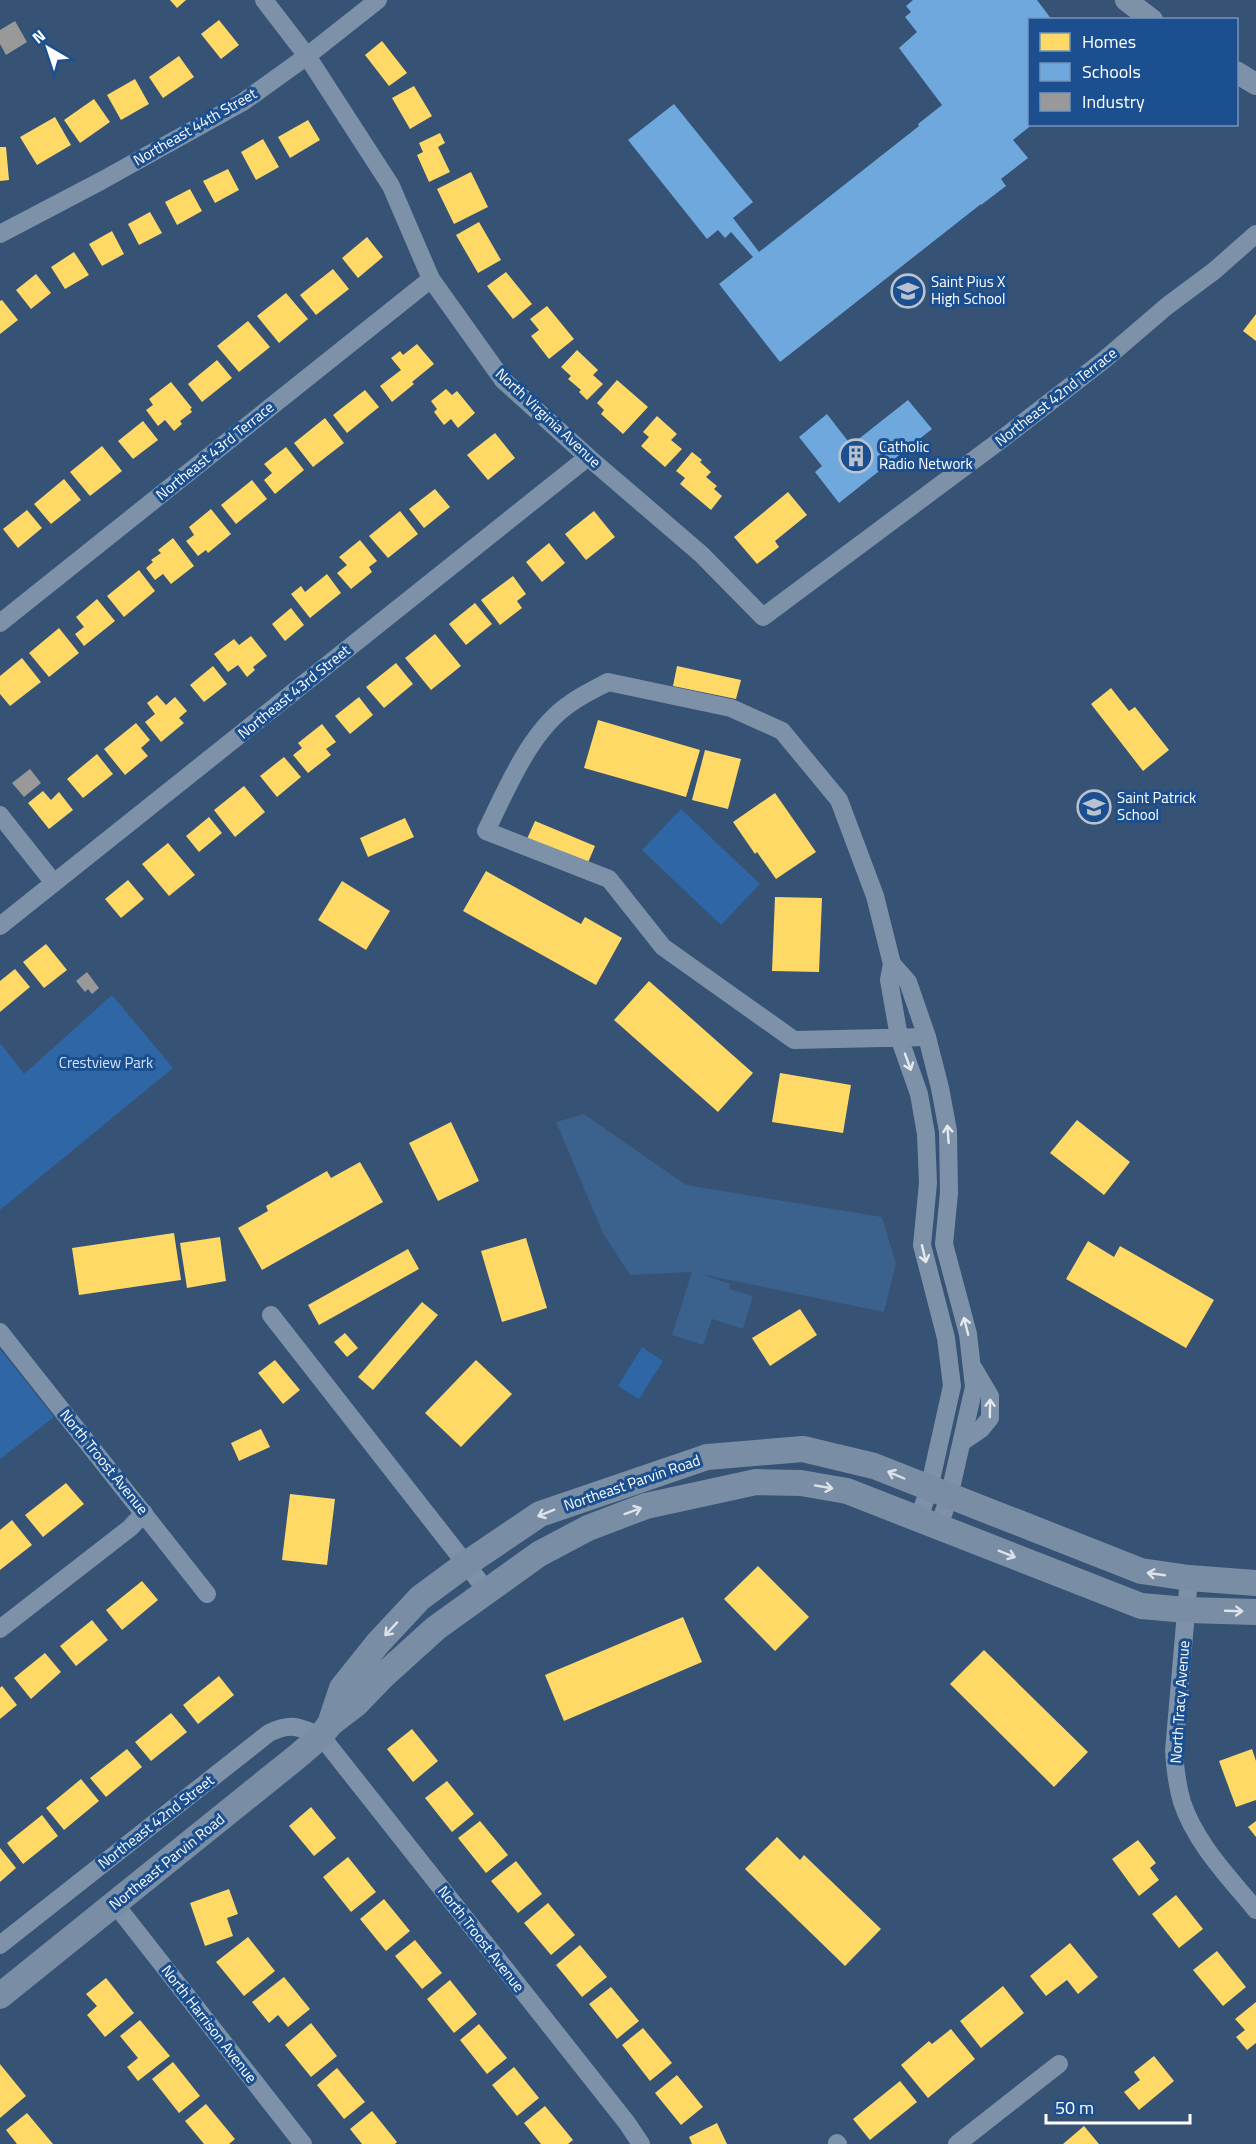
<svg xmlns="http://www.w3.org/2000/svg" width="1256" height="2144" font-family="'Titillium Web',sans-serif">
	<style>
		.green { fill: #2f66a5 }
		.water { fill: #3b618d }
		.homes { fill: #ffd966 }
		.schools { fill: #6fa8dc }
		.industry { fill: #999 }
		.lines { fill: none; stroke-linecap: round; stroke-linejoin: round }
		.minor { stroke: #7d92a8; stroke-width: 18 }
		.tertiary { stroke: #7d92a8; stroke-width: 22 }
		.secondary { stroke: #798da4; stroke-width: 26 }
		.oneway { stroke: #e5e9ee }
		.oneway2 { stroke: #dee2e8 }
		.labels { text-anchor: middle; stroke-width: 6; stroke-linejoin: round; paint-order: stroke }
		.street-label { font-size: 15px; fill: #fff; stroke: #1b4f8f }
		.poi-label { font-size: 15px; fill: #fff; stroke: #1b4f8f; text-anchor: start }
		.park-label { font-size: 15px; fill: #cfe3fa; stroke: #1b4f8f }
	</style>
	<rect width="100%" height="100%" fill="#365274"/>
	<g class="green">
		<polygon points="681,809 760,884 721,925 642,850"/>
		<polygon points="112,995 173,1068 0,1210 0,1043 24,1074"/>
		<polygon points="642,1347 663,1361 639,1399 618,1386"/>
		<polygon points="0,1349 54,1417 0,1459"/>
	</g>
	<polygon class="water" points="584,1114 686,1185 882,1217 896,1264 884,1312 701,1274 730,1284 729,1289 753,1296 743,1329 712,1319 703,1345 672,1335 692,1272 630,1275 603,1233 556,1122"/>
	<g class="homes">
		<polygon points="170,0 186,0 177,8"/>
		<polygon points="219,20 239,45 221,59 201,34"/>
		<polygon points="382,41 407,73 389,86 365,55"/>
		<polygon points="179,56 194,77 163,98 149,77"/>
		<polygon points="135,79 149,104 121,120 107,95"/>
		<polygon points="414,86 432,116 410,129 392,98"/>
		<polygon points="94,99 110,122 80,143 64,120"/>
		<polygon points="55,117 71,145 37,165 20,137"/>
		<polygon points="308,120 320,140 290,158 278,137"/>
		<polygon points="440,133 445,143 438,147 450,172 429,182 417,155 423,152 419,143"/>
		<polygon points="263,139 279,167 256,180 241,152"/>
		<polygon points="0,147 6,147 9,180 0,181"/>
		<polygon points="228,169 239,190 215,203 203,181"/>
		<polygon points="471,172 488,207 454,224 437,189"/>
		<polygon points="190,189 202,211 177,225 165,202"/>
		<polygon points="150,212 162,233 139,245 128,224"/>
		<polygon points="479,222 501,260 478,273 456,235"/>
		<polygon points="112,231 124,254 102,266 89,244"/>
		<polygon points="367,237 383,257 358,278 342,258"/>
		<polygon points="74,252 89,275 65,289 51,267"/>
		<polygon points="333,269 349,289 316,315 300,295"/>
		<polygon points="506,272 532,304 513,319 487,286"/>
		<polygon points="36,274 51,293 31,309 16,290"/>
		<polygon points="286,293 308,319 279,343 257,316"/>
		<polygon points="2,300 18,320 0,334 0,301"/>
		<polygon points="547,306 574,339 549,359 531,336 539,330 530,319"/>
		<polygon points="1256,314 1256,341 1243,331"/>
		<polygon points="248,321 270,347 239,372 217,346"/>
		<polygon points="417,344 434,364 412,382 414,384 392,402 380,386 401,370 391,358 400,351 403,355"/>
		<polygon points="577,350 598,370 593,375 603,384 587,400 579,392 581,390 568,379 571,376 561,367"/>
		<polygon points="217,360 232,378 202,402 188,384"/>
		<polygon points="617,380 648,407 623,434 601,414 604,410 597,403"/>
		<polygon points="171,382 192,408 190,409 192,412 180,421 182,424 174,431 165,420 158,426 146,410 153,405 149,399"/>
		<polygon points="446,389 452,395 457,391 475,413 458,428 451,419 444,425 434,412 437,409 431,401"/>
		<polygon points="365,390 379,407 347,433 333,415"/>
		<polygon points="657,416 677,434 671,440 682,449 665,467 641,446 649,437 643,432"/>
		<polygon points="325,418 344,443 313,467 294,443"/>
		<polygon points="143,421 158,440 133,459 118,441"/>
		<polygon points="495,433 515,458 488,480 467,455"/>
		<polygon points="102,446 122,471 90,496 70,472"/>
		<polygon points="286,447 304,470 275,494 264,480 272,473 264,464"/>
		<polygon points="692,452 702,460 700,462 711,472 706,477 717,486 714,489 722,496 711,510 680,484 685,478 676,471"/>
		<polygon points="64,479 81,500 51,524 34,504"/>
		<polygon points="252,480 267,499 236,524 221,505"/>
		<polygon points="435,489 450,507 424,528 409,509"/>
		<polygon points="788,492 807,515 775,541 779,547 757,564 734,537"/>
		<polygon points="211,509 231,534 208,553 206,550 198,556 186,541 194,535 189,527"/>
		<polygon points="27,510 42,528 18,548 3,529"/>
		<polygon points="400,511 418,534 388,558 369,536"/>
		<polygon points="594,511 615,537 586,560 565,534"/>
		<polygon points="173,538 194,566 171,584 163,574 155,580 146,568 153,562 151,560 161,553 158,550"/>
		<polygon points="360,540 377,561 369,567 372,572 351,589 337,573 347,565 339,557"/>
		<polygon points="549,543 565,563 542,582 526,562"/>
		<polygon points="139,570 155,591 124,617 107,596"/>
		<polygon points="327,574 341,593 310,618 291,594 301,586 305,592"/>
		<polygon points="513,576 526,594 517,601 522,608 500,625 481,600"/>
		<polygon points="97,599 115,621 84,646 75,634 84,627 76,617"/>
		<polygon points="475,603 492,624 466,645 449,624"/>
		<polygon points="291,608 304,625 285,641 272,624"/>
		<polygon points="59,628 79,653 49,677 29,653"/>
		<polygon points="435,634 461,666 431,690 405,658"/>
		<polygon points="251,636 267,656 253,667 255,670 247,677 238,665 228,672 214,654 234,639 239,645"/>
		<polygon points="22,658 41,682 10,706 0,694 0,676"/>
		<polygon points="396,663 413,684 384,708 366,687"/>
		<polygon points="213,666 227,684 204,702 190,685"/>
		<polygon points="677,666 741,680 736,699 673,686"/>
		<polygon points="1111,688 1129,711 1135,707 1169,750 1143,771 1091,704"/>
		<polygon points="157,695 166,705 175,697 187,711 179,718 184,723 161,742 145,722 155,714 147,703"/>
		<polygon points="359,697 373,715 350,734 335,716"/>
		<polygon points="598,720 700,750 686,797 584,768"/>
		<polygon points="136,723 150,740 141,748 148,756 125,775 104,749"/>
		<polygon points="322,724 336,742 326,749 331,755 308,773 293,755 302,748 298,743"/>
		<polygon points="705,750 741,759 728,809 692,800"/>
		<polygon points="97,754 113,774 83,798 67,779"/>
		<polygon points="284,757 301,777 277,797 260,776"/>
		<polygon points="244,786 265,812 235,837 214,810"/>
		<polygon points="43,791 51,800 59,792 73,810 49,829 28,803"/>
		<polygon points="775,793 816,852 776,879 757,852 755,854 733,822"/>
		<polygon points="209,817 222,833 199,852 186,836"/>
		<polygon points="405,818 414,837 368,857 360,838"/>
		<polygon points="535,821 595,846 587,865 527,839"/>
		<polygon points="168,843 195,875 169,896 142,864"/>
		<polygon points="486,871 581,924 585,917 622,938 596,985 463,911"/>
		<polygon points="128,880 144,899 121,918 105,899"/>
		<polygon points="342,881 390,911 366,950 318,920"/>
		<polygon points="775,897 822,898 819,972 772,971"/>
		<polygon points="46,944 67,970 44,988 23,962"/>
		<polygon points="15,969 30,987 0,1012 0,981"/>
		<polygon points="649,981 753,1073 718,1112 614,1020"/>
		<polygon points="780,1073 851,1085 843,1133 772,1122"/>
		<polygon points="1077,1120 1130,1162 1104,1195 1050,1153"/>
		<polygon points="451,1122 479,1181 438,1201 409,1143"/>
		<polygon points="360,1162 383,1202 262,1270 238,1228 268,1211 266,1206 327,1171 331,1178"/>
		<polygon points="174,1233 181,1280 79,1295 72,1248"/>
		<polygon points="220,1237 226,1281 187,1288 180,1243"/>
		<polygon points="526,1238 547,1308 502,1322 481,1251"/>
		<polygon points="1088,1241 1114,1257 1120,1246 1214,1300 1186,1348 1066,1279"/>
		<polygon points="408,1249 419,1269 319,1325 308,1305"/>
		<polygon points="422,1302 438,1315 373,1390 358,1377"/>
		<polygon points="800,1309 817,1335 770,1366 752,1338"/>
		<polygon points="345,1333 358,1348 347,1357 334,1342"/>
		<polygon points="275,1360 300,1390 283,1404 258,1373"/>
		<polygon points="476,1360 512,1394 461,1447 425,1413"/>
		<polygon points="261,1429 270,1447 239,1461 231,1443"/>
		<polygon points="66,1483 84,1504 43,1537 25,1515"/>
		<polygon points="290,1494 335,1499 327,1565 282,1560"/>
		<polygon points="12,1520 32,1545 0,1570 0,1530"/>
		<polygon points="758,1566 809,1617 775,1651 724,1599"/>
		<polygon points="142,1581 158,1600 122,1630 106,1610"/>
		<polygon points="683,1617 702,1662 564,1721 545,1675"/>
		<polygon points="92,1620 108,1640 76,1666 60,1646"/>
		<polygon points="984,1650 1088,1752 1054,1787 950,1684"/>
		<polygon points="45,1653 61,1672 31,1699 14,1678"/>
		<polygon points="219,1676 234,1695 198,1724 183,1705"/>
		<polygon points="2,1686 17,1705 0,1719 0,1688"/>
		<polygon points="171,1713 187,1732 151,1761 135,1742"/>
		<polygon points="412,1729 438,1761 413,1782 387,1749"/>
		<polygon points="127,1749 142,1767 106,1797 90,1778"/>
		<polygon points="1252,1749 1256,1761 1256,1800 1236,1807 1219,1761"/>
		<polygon points="81,1779 99,1801 64,1830 46,1808"/>
		<polygon points="447,1781 474,1814 452,1832 425,1798"/>
		<polygon points="311,1807 336,1838 314,1856 289,1826"/>
		<polygon points="42,1815 58,1836 23,1864 7,1843"/>
		<polygon points="480,1821 508,1855 486,1873 458,1838"/>
		<polygon points="1256,1821 1256,1837 1248,1827"/>
		<polygon points="777,1837 800,1860 804,1855 881,1929 845,1966 745,1869"/>
		<polygon points="1138,1840 1156,1863 1150,1868 1159,1880 1139,1896 1112,1859"/>
		<polygon points="0,1848 16,1868 0,1882"/>
		<polygon points="348,1857 376,1892 351,1912 323,1877"/>
		<polygon points="516,1861 542,1894 518,1913 491,1881"/>
		<polygon points="229,1889 238,1914 227,1918 233,1936 205,1946 190,1903"/>
		<polygon points="1176,1895 1203,1929 1179,1948 1152,1914"/>
		<polygon points="384,1899 410,1931 386,1951 360,1919"/>
		<polygon points="548,1903 575,1935 551,1955 524,1923"/>
		<polygon points="248,1937 275,1971 244,1996 216,1962"/>
		<polygon points="415,1940 442,1973 422,1989 395,1956"/>
		<polygon points="1070,1943 1098,1977 1078,1994 1067,1980 1046,1996 1030,1976"/>
		<polygon points="580,1945 607,1977 582,1997 556,1965"/>
		<polygon points="1217,1951 1246,1987 1223,2006 1193,1970"/>
		<polygon points="284,1977 310,2009 288,2027 278,2015 269,2023 252,2002"/>
		<polygon points="106,1978 134,2013 105,2037 87,2015 97,2006 86,1994"/>
		<polygon points="450,1980 477,2014 454,2033 427,1999"/>
		<polygon points="1003,1986 1024,2013 981,2048 960,2021"/>
		<polygon points="611,1987 639,2021 617,2039 589,2004"/>
		<polygon points="1256,2002 1256,2043 1247,2050 1236,2037 1245,2030 1235,2019"/>
		<polygon points="140,2020 170,2056 138,2081 127,2067 138,2058 120,2036"/>
		<polygon points="311,2023 337,2056 311,2077 285,2045"/>
		<polygon points="479,2024 507,2058 487,2074 460,2040"/>
		<polygon points="643,2028 672,2063 650,2081 622,2045"/>
		<polygon points="951,2029 975,2059 928,2098 901,2065 929,2041 932,2044"/>
		<polygon points="1154,2056 1174,2081 1139,2110 1124,2092 1140,2080 1134,2072"/>
		<polygon points="173,2062 200,2096 179,2113 152,2079"/>
		<polygon points="0,2064 26,2096 0,2118"/>
		<polygon points="514,2067 539,2098 517,2116 492,2085"/>
		<polygon points="337,2068 365,2102 344,2119 317,2085"/>
		<polygon points="677,2075 703,2107 681,2125 655,2093"/>
		<polygon points="900,2081 917,2102 870,2140 853,2119"/>
		<polygon points="206,2104 235,2139 229,2144 204,2144 185,2121"/>
		<polygon points="545,2106 573,2140 568,2144 541,2144 524,2123"/>
		<polygon points="372,2111 397,2142 395,2144 362,2144 350,2129"/>
		<polygon points="27,2113 53,2144 17,2144 6,2130"/>
		<polygon points="717,2123 727,2144 692,2144 689,2137"/>
		<polygon points="1084,2126 1099,2144 1063,2144"/>
	</g>
	<g class="schools">
		<polygon points="913,0 1037,0 1052,20 1030,20 1030,124 1033,124 1013,140 1028,158 1001,179 1006,186 981,205 981,204 780,362 719,284 753,257 731,232 725,238 718,230 707,239 628,140 674,104 753,202 733,218 759,252 919,126 918,124 942,105 899,48 917,32 905,17 911,12 906,6"/>
		<polygon points="908,400 932,429 839,503 815,472 822,466 799,437 827,414 851,445"/>
	</g>
	<g class="industry">
		<polygon points="15,21 27,42 6,55 0,44 0,30"/>
		<polygon points="30,769 41,783 24,797 12,783"/>
		<polygon points="87,972 99,988 92,994 88,989 85,992 76,981"/>
	</g>
	<g class="lines">
		<g class="minor">
			<polyline points="264,0 307,56 391,186 431,279 503,380 588,457 701,554 763,617 1006,436 1104,360 1167,306 1214,271 1256,234"/>
			<polyline points="0,234 101,181 243,102 307,56 378,0"/>
			<polyline points="0,623 431,279"/>
			<polyline points="0,815 54,883"/>
			<polyline points="0,926 588,457"/>
			<polyline points="892,964 908,982 927,1037 940,1088 948,1131 949,1193 944,1244 968,1334 974,1387 949,1497 939,1526"/>
			<polyline points="271,1315 487,1591"/>
			<polyline points="0,1332 207,1594"/>
			<polyline points="962,1442 981,1429 990,1418 990,1396 974,1369"/>
			<path d="M919,1518L929,1489L952,1386L946,1338L922,1245L928,1183L926,1134L919,1094L899,1037L889,980L892,964L875,896L839,800L782,731L731,708L608,682C595,689 582,695 571,703C530,730 507,789 486,831L609,879L663,947L794,1040L927,1037"/>
			<path d="M1189,1578L1174,1751C1175,1768 1177,1785 1182,1802C1196,1844 1229,1877 1256,1910"/>
			<polyline points="0,1629 130,1528 144,1513"/>
			<polyline points="115,1904 303,2144"/>
			<path d="M0,1945L269,1733C292,1722 298,1727 321,1736L627,2123L641,2144"/>
			<polyline points="837,2143 838,2144"/>
			<polyline points="957,2144 1059,2064"/>
		</g>
		<g class="tertiary">
			<polyline points="1126,0 1152,20"/>
			<polyline points="1236,72 1256,84"/>
		</g>
		<g class="secondary">
			<polyline points="330,1724 342,1688 378,1643 420,1598 466,1564 540,1514 707,1457 803,1449 874,1466 1141,1571 1189,1578 1256,1583"/>
			<polyline points="0,1996 299,1755 321,1736 330,1724 356,1704 384,1675 436,1628 539,1554 588,1528 646,1506 756,1482 801,1483 847,1491 1141,1606 1187,1610 1256,1612"/>
		</g>
	</g>
	<defs><path id="oneway-shaft" d="M-6 0H5M1.5-3L5.5 0L1.5 3" fill="none" stroke-width="1.6" stroke-linecap="round" stroke-linejoin="round" transform="scale(1.5)"/></defs>
	<g class="oneway">
		<use href="#oneway-shaft" transform="translate(908 1062) rotate(70)"/>
		<use href="#oneway-shaft" transform="translate(948 1134) rotate(-94)"/>
		<use href="#oneway-shaft" transform="translate(924 1254) rotate(77)"/>
		<use href="#oneway-shaft" transform="translate(966 1326) rotate(-104)"/>
		<use href="#oneway-shaft" transform="translate(990 1408) rotate(-89)"/>
	</g>
	<g class="oneway2">
		<use href="#oneway-shaft" transform="translate(896 1475) rotate(-157)"/>
		<use href="#oneway-shaft" transform="translate(824 1487) rotate(10)"/>
		<use href="#oneway-shaft" transform="translate(633 1511) rotate(-20)"/>
		<use href="#oneway-shaft" transform="translate(546 1513) rotate(158)"/>
		<use href="#oneway-shaft" transform="translate(1007 1554) rotate(22)"/>
		<use href="#oneway-shaft" transform="translate(1156 1574) rotate(-172)"/>
		<use href="#oneway-shaft" transform="translate(1234 1611) rotate(2)"/>
		<use href="#oneway-shaft" transform="translate(391 1629) rotate(133)"/>
	</g>
	<defs>
		<g id="school-ring" transform="scale(1.725)"><circle r="9.5" fill="#1b4f8f" stroke="#b9c2ce" stroke-width="1.5"/><path d="M0-5L7-2L0 1L-7-2ZM-4 1L0 2.5L4 1V4Q0 6-4 4Z" fill="#b9c2ce"/></g>
		<g id="building-ring" transform="scale(1.725)"><circle r="9.5" fill="#1b4f8f" stroke="#b9c2ce" stroke-width="1.5"/><path d="M-4-6H4V6H1V3H-1V6H-4ZM-2.5-4.3h1.7v1.8h-1.7ZM.8-4.3h1.7v1.8H.8ZM-2.5-1h1.7V.8h-1.7ZM.8-1h1.7V.8H.8Z" fill="#b9c2ce"/></g>
	</defs>
	<g fill-rule="evenodd">
		<use href="#school-ring" x="908" y="291"/>
		<use href="#building-ring" x="856" y="456"/>
		<use href="#school-ring" x="1094" y="807"/>
	</g>
	<g class="labels">
		<g class="street-label">
			<text transform="translate(195 127) rotate(-30)" y="5">Northeast 44th Street</text>
			<text transform="translate(1056 397) rotate(-38)" y="5">Northeast 42nd Terrace</text>
			<text transform="translate(548 418) rotate(43)" y="5">North Virginia Avenue</text>
			<text transform="translate(215 451) rotate(-39)" y="5">Northeast 43rd Terrace</text>
			<text transform="translate(294 692) rotate(-39)" y="5">Northeast 43rd Street</text>
			<text transform="translate(104 1462) rotate(51)" y="5">North Troost Avenue</text>
			<text transform="translate(632 1483) rotate(-19)" y="5">Northeast Parvin Road</text>
			<text transform="translate(1180 1702) rotate(-86)" y="5">North Tracy Avenue</text>
			<text transform="translate(156 1822) rotate(-38)" y="5">Northeast 42nd Street</text>
			<text transform="translate(167 1862) rotate(-39)" y="5">Northeast Parvin Road</text>
			<text transform="translate(481 1939) rotate(52)" y="5">North Troost Avenue</text>
			<text transform="translate(209 2024) rotate(52)" y="5">North Harrison Avenue</text>
		</g>
		<g class="poi-label">
			<text x="931" y="287">Saint Pius X<tspan x="931" dy="17">High School</tspan></text>
			<text x="879" y="452">Catholic<tspan x="879" dy="17">Radio Network</tspan></text>
			<text x="1117" y="803">Saint Patrick<tspan x="1117" dy="17">School</tspan></text>
		</g>
		<g class="park-label">
			<text x="106" y="1068">Crestview Park</text>
		</g>
	</g>
	<rect x="1028" y="18" width="210" height="108" fill="#1b4f8f" stroke="#7695bc" stroke-width="1.5"/>
	<rect x="1040" y="33" width="30" height="18" fill="#ffd966" stroke="#7695bc" stroke-width="1.5"/>
	<text x="1082" y="48" font-size="18" fill="#ffffff">Homes</text>
	<rect x="1040" y="63" width="30" height="18" fill="#6fa8dc" stroke="#7695bc" stroke-width="1.5"/>
	<text x="1082" y="78" font-size="18" fill="#ffffff">Schools</text>
	<rect x="1040" y="93" width="30" height="18" fill="#999999" stroke="#7695bc" stroke-width="1.5"/>
	<text x="1082" y="108" font-size="18" fill="#ffffff">Industry</text>
	<g transform="translate(48 48) rotate(321)" stroke="#1b4f8f" stroke-width="4.5" paint-order="stroke">
	<path d="M0-4.5L10 22L0 15L-10 22Z" fill="#ffffff"/>
	<text y="-9" font-size="16" font-weight="bold" text-anchor="middle" fill="#ffffff">N</text>
	</g>
	<path d="M1046 2114v9h144v-9" fill="none" stroke="#ffffff" stroke-width="3"/>
	<text x="1055" y="2114" font-size="18" fill="#ffffff" stroke="#1b4f8f" stroke-width="4.5" paint-order="stroke">50 m</text>
</svg>
